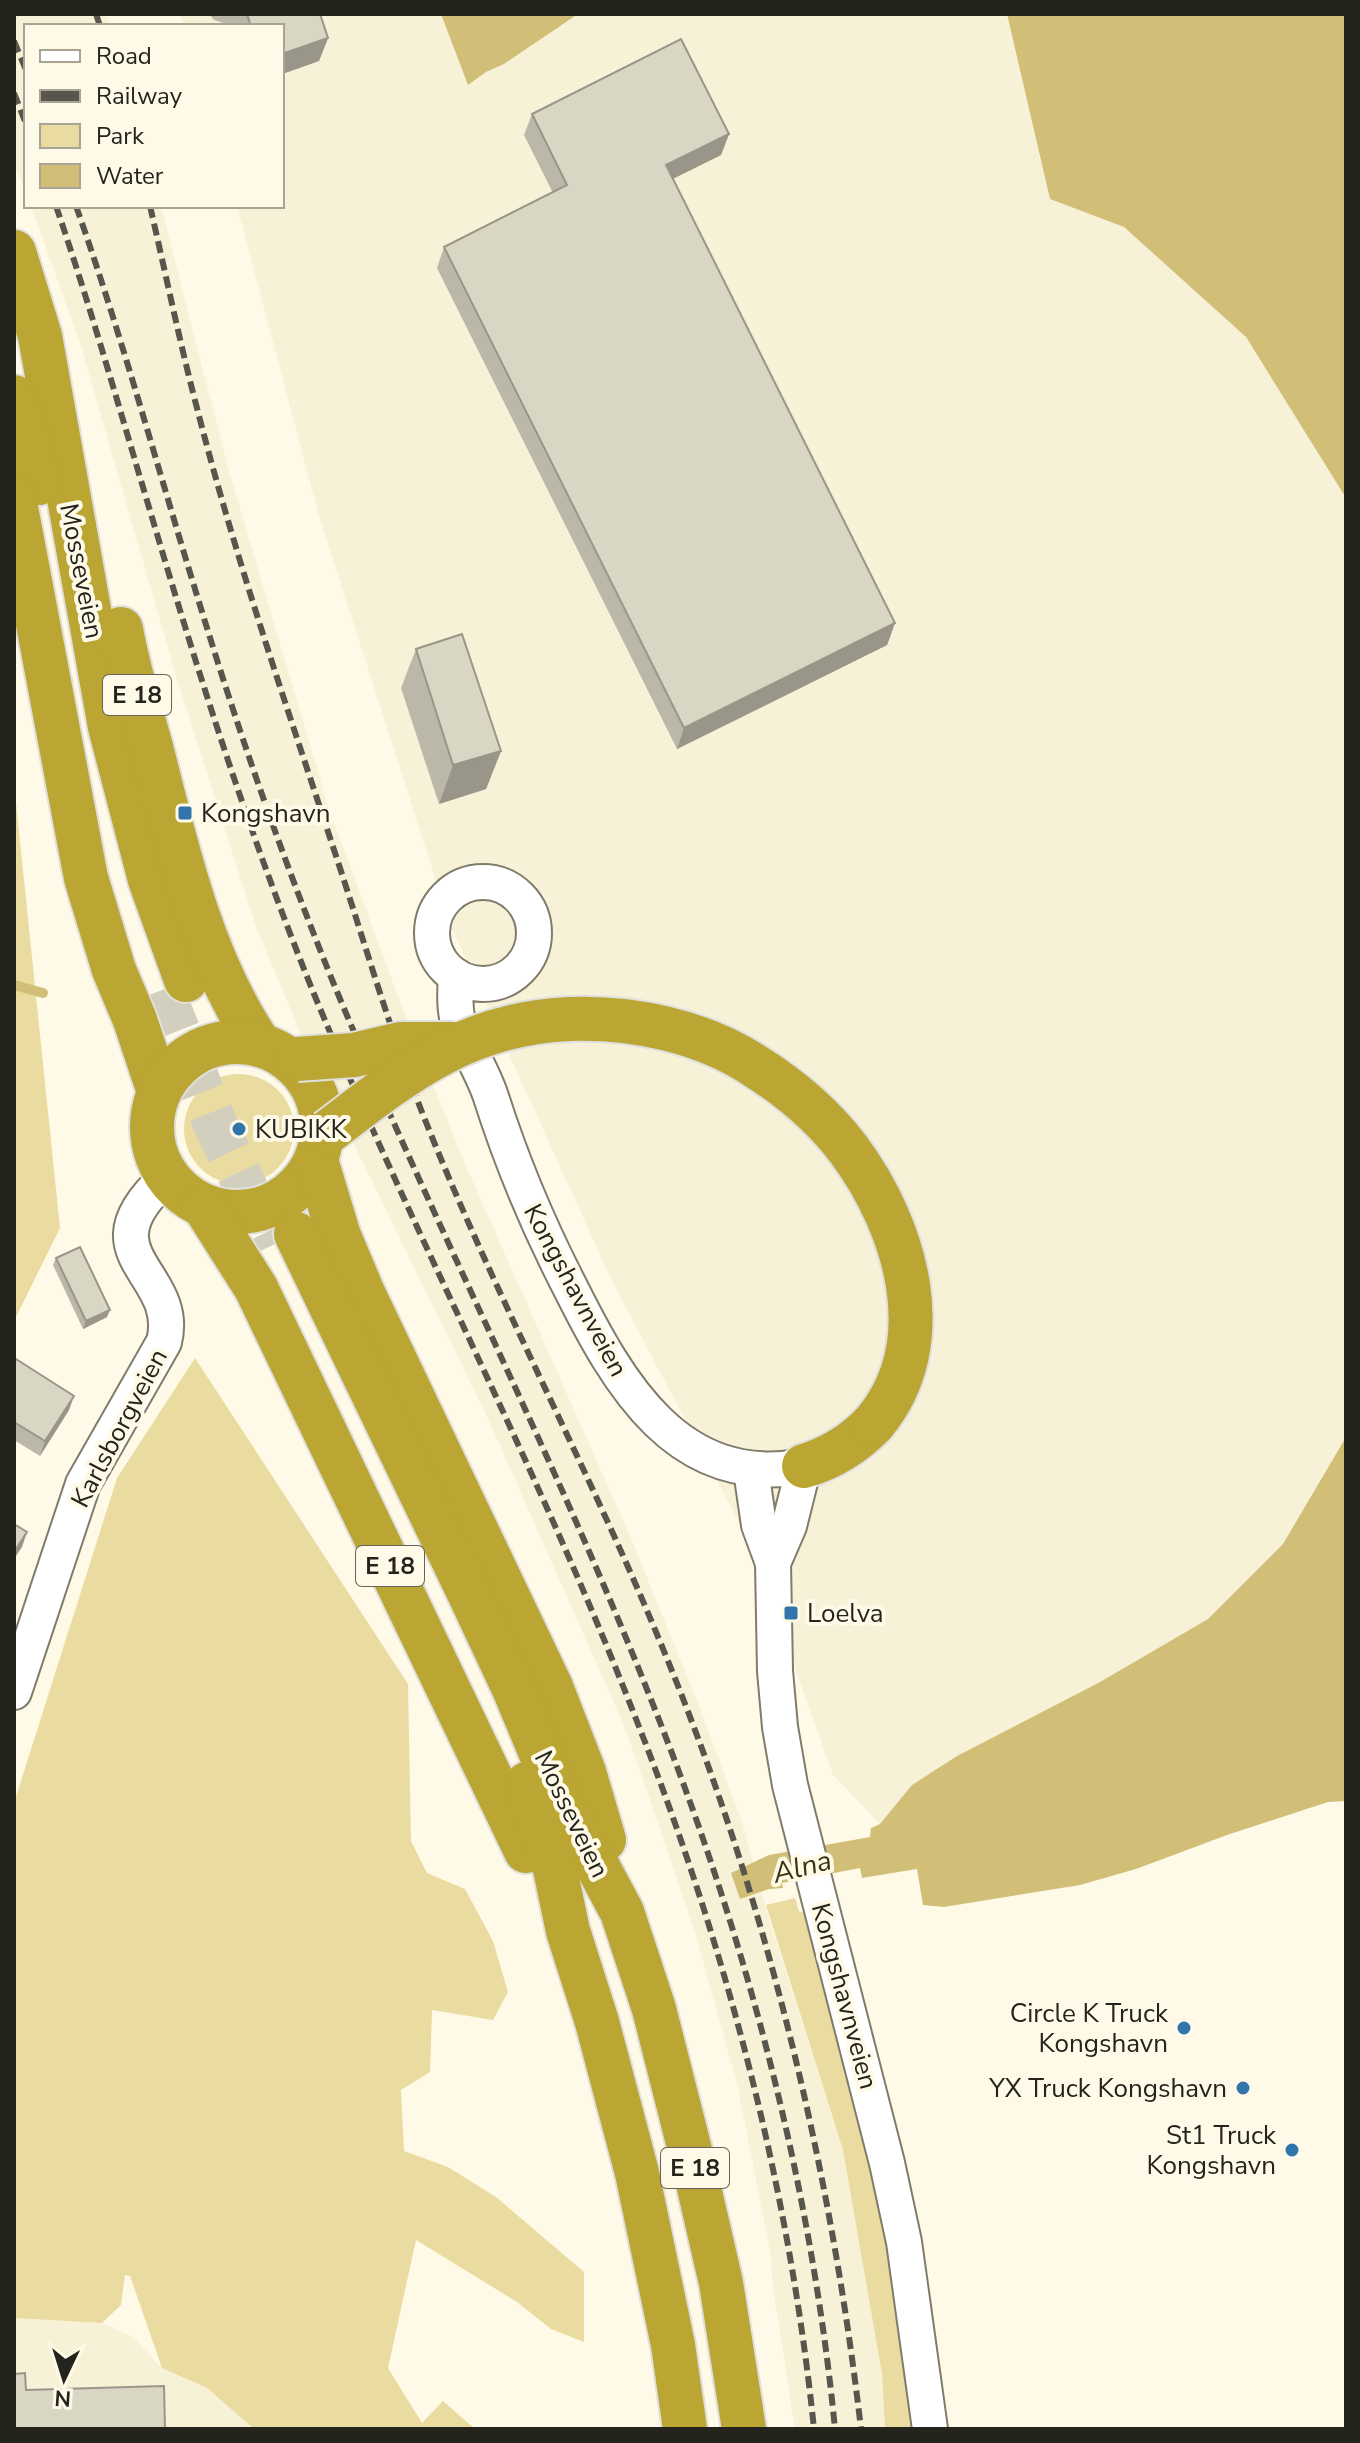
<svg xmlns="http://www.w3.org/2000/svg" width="1360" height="2443" font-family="'Nunito Sans',sans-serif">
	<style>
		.built { fill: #f7f1d7 }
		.green { fill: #eadca0 }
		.water { fill: #d1bf78 }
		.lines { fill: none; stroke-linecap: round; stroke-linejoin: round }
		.stream { stroke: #d1bf78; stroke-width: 10 }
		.trunk-tunnel { stroke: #d3cfbf; stroke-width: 44; stroke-dasharray: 44 22; stroke-linecap: butt }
		.minor-casing { stroke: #807c6c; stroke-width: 38 }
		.trunk-casing { stroke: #e0e0df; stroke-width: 48 }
		.minor { stroke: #fff; stroke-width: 34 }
		.trunk { stroke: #bba633; stroke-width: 44 }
		.rail { stroke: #57554c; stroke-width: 6; stroke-dasharray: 12 6; stroke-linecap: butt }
		.trunk-bridge-casing { stroke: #e0e0df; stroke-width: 48; stroke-linecap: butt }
		.trunk-bridge { stroke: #bba633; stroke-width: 44 }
		.wall { fill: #bbb8a9 }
		.shaded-wall { fill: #999689 }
		.building { fill: #dad6c4; stroke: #999689; stroke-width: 2 }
		.poi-dot { fill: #3275ab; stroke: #fffae8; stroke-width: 3 }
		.labels { text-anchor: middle; stroke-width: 8; stroke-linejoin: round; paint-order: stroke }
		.shield { fill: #fffae8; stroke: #666459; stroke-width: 2 }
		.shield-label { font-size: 24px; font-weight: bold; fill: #24231c }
		.street-label { font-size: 26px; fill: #24231c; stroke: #fffae8 }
		.poi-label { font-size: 26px; fill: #24231c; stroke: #fffae8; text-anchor: start }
		.water-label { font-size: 28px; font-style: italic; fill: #3b3313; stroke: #fffae8 }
	</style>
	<rect width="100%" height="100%" fill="#fffae8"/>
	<g class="built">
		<polygon points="14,14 106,14 110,26 26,26 26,193 14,164"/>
		<polygon points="179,14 441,14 468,85 486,72 504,64 578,14 1007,14 1050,199 1124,227 1246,337 1346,498 1346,1437 1283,1544 1208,1619 1100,1682 957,1756 912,1785 880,1824 833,1775 751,1545 611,1279 450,924 319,516 237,206 282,206 282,26 183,26"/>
		<polygon points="31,206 161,206 227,464 328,806 405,1015 465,1164 631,1538 701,1711 742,1822 770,1922 843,2150 882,2374 885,2429 795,2429 773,2287 770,2250 738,2088 697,1939 659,1826 625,1728 491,1425 306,1046 256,927 176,676 80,343"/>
		<polygon points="14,2318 102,2323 133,2337 162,2368 207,2388 254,2429 14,2429"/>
	</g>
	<g class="green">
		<polygon points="14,783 60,1228 14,1321"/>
		<circle cx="239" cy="1129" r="55"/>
		<polygon points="195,1358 408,1684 411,1841 427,1873 465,1889 493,1941 508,1992 493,2020 432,2010 430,2072 401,2090 404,2151 448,2167 496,2197 584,2272 584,2342 551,2329 517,2302 416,2240 388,2368 422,2423 443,2401 475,2429 254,2429 207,2388 162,2368 130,2276 125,2275 121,2305 102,2323 14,2318 14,1803 117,1478"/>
		<polygon points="795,1898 799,1911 807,1914 873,2166 892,2267 915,2429 885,2429 882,2374 843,2150 766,1905"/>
	</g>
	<g class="water">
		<polygon points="441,14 578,14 504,64 486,72 468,85"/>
		<polygon points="1007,14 1346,14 1346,498 1246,337 1124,227 1050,199"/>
		<polygon points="1346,1437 1346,1801 1328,1802 1227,1835 1136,1869 1080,1885 944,1907 923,1905 917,1869 862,1878 860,1868 782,1883 783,1888 769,1889 740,1899 731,1873 769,1855 870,1837 871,1828 880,1824 912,1785 957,1756 1100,1682 1208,1619 1283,1544"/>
	</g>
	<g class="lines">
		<polyline class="stream" points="14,985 43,993"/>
		<polyline class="trunk-tunnel" points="162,990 216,1126 273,1245"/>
		<g class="minor-casing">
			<g id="minor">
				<circle cx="483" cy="933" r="51"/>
				<path d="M456,976C455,992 454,1010 459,1025C467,1049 483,1072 491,1097C512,1163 538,1225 570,1287C618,1383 678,1490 804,1466L789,1526L773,1563"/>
				<polyline points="751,1470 759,1525 773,1563 775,1671 780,1727 790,1785 887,2163 904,2242 930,2429"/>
				<path d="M14,1692L83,1484L164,1342C182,1271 79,1256 167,1177"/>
			</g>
		</g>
		<g class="trunk-casing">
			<g id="trunk">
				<polyline points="14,252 40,336 110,727 150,880 186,980"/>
				<polyline points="14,397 31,448 39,483"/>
				<polyline points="14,497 86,878 114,970 135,1020 159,1092"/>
				<path d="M121,629C128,669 140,708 151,747C177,849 201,958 260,1045"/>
				<circle cx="237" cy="1127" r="85"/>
				<polyline points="316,1160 339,1236 363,1293 551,1687 584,1772 604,1840"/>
				<polyline points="204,1206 256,1288 526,1851"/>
				<polyline points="296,1234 470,1595 515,1691 554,1785 622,1912 654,2009 694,2166 721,2283 744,2429"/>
				<path d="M804,1466C831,1458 854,1444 874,1423"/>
				<polyline points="527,1784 555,1869 568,1931 597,2022 637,2173 673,2345 685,2429"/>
			</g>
		</g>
		<use href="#minor" class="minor"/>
		<use href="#trunk" class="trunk"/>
		<g class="rail">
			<polyline points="96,14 100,26"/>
			<polyline points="14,41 26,70"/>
			<polyline points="14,93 26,124"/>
			<path d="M56,206C93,314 124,425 157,534C203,689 253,844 314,994C415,1238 540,1472 636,1719C726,1947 789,2185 814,2429"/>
			<path d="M76,206C122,336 158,470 199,602C238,730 282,857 333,982C434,1226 557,1461 654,1707C746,1938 811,2182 835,2429"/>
			<path d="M150,206C166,275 180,344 198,412C237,564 289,713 338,862C365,944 389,1027 420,1107C491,1289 587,1464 661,1644C765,1894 830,2161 861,2429"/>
		</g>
		<g class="trunk-bridge-casing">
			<g id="trunk-bridge">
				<polyline points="297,1059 354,1055 401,1044 453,1044"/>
				<path d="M328,1132C406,1072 467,1023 570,1019C633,1017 702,1031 755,1066C790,1088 824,1117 849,1150C906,1227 941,1343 874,1423"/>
			</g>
		</g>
		<use href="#trunk-bridge" class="trunk-bridge"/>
	</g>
	<g class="wall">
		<polygon points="209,14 320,14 328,38 319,61 282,74 282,26 233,26 214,20"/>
		<polygon points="532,114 729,134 721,155 673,179 895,623 887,645 677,749 437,268 444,247 553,193 524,135"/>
		<polygon points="416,649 501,751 486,789 439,804 401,688"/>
		<polygon points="56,1258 107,1317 83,1329 53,1265"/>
		<polygon points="14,1362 69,1410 40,1456 14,1440"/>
	</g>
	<g class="shaded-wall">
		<polygon points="328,38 319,61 282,74 282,54"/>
		<polygon points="729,134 721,155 658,186 666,165"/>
		<polygon points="895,623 887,645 677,749 684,728"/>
		<polygon points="501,751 486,789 439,804 453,765"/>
		<polygon points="110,1310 107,1317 83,1329 86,1321"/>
		<polygon points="74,1396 69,1410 40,1456 45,1441"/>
		<polygon points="27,1532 22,1547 14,1559 14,1552"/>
	</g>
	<g class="building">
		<polygon points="247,14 320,14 328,38 282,54 282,26 251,26"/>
		<polygon points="681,39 729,134 666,165 895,623 684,728 444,247 567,185 532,114"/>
		<polygon points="462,634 501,751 453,765 416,649"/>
		<polygon points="80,1247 110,1310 86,1321 56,1258"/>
		<polygon points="16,1359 74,1396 45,1441 14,1422 14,1362"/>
		<polygon points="14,1524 27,1532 14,1552"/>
		<polygon points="25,2373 26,2390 164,2386 165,2429 14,2429 14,2374"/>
	</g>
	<g class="poi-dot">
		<rect x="177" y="805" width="16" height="16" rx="4"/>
		<circle cx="239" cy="1129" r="8"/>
		<rect x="783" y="1605" width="16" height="16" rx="4"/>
		<circle cx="1184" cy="2028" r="8"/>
		<circle cx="1243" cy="2088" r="8"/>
		<circle cx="1292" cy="2150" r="8"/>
	</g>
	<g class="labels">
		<g class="shield">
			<rect x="103" y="675" width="68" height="40" rx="6"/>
			<rect x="356" y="1546" width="68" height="40" rx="6"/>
			<rect x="661" y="2148" width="68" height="40" rx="6"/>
		</g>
		<g class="shield-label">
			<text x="137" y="703">E 18</text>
			<text x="390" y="1574">E 18</text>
			<text x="695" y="2176">E 18</text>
		</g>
		<g class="street-label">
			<text transform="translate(82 571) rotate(79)" y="9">Mosseveien</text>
			<text transform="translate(576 1290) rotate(62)" y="9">Kongshavnveien</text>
			<text transform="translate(119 1428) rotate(-62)" y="9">Karlsborgveien</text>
			<text transform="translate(572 1814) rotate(64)" y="9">Mosseveien</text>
			<text transform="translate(845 1996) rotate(75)" y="9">Kongshavnveien</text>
		</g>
		<g class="poi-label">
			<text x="201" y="822">Kongshavn</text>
			<text x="255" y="1138">KUBIKK</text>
			<text x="807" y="1622">Loelva</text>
			<text x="1168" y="2022" text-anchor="end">Circle K Truck<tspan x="1168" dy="30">Kongshavn</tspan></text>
			<text x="1227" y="2097" text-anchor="end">YX Truck Kongshavn</text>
			<text x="1276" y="2144" text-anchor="end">St1 Truck<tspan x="1276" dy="30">Kongshavn</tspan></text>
		</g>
		<g class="water-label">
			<text transform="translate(802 1866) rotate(-14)" y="10">Alna</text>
		</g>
	</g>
	<rect width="1360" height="2443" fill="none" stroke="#24231c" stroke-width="32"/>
	<rect x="24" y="24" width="260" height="184" fill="#fffae8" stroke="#a7a496" stroke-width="2"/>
	<rect x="40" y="50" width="40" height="12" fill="#ffffff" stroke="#a7a496" stroke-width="2"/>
	<text x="96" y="64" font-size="24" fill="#24231c">Road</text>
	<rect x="40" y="90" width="40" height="12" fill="#57554c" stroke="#a7a496" stroke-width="2"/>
	<text x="96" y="104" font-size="24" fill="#24231c">Railway</text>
	<rect x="40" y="124" width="40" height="24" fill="#eadca0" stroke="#a7a496" stroke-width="2"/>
	<text x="96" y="144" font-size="24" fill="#24231c">Park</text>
	<rect x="40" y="164" width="40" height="24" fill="#d1bf78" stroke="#a7a496" stroke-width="2"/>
	<text x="96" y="184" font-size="24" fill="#24231c">Water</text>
	<g transform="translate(64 2379) rotate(184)" stroke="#fffae8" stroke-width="6" paint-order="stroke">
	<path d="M0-6L14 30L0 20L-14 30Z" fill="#24231c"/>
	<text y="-12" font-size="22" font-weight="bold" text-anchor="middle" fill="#24231c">N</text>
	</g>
</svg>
